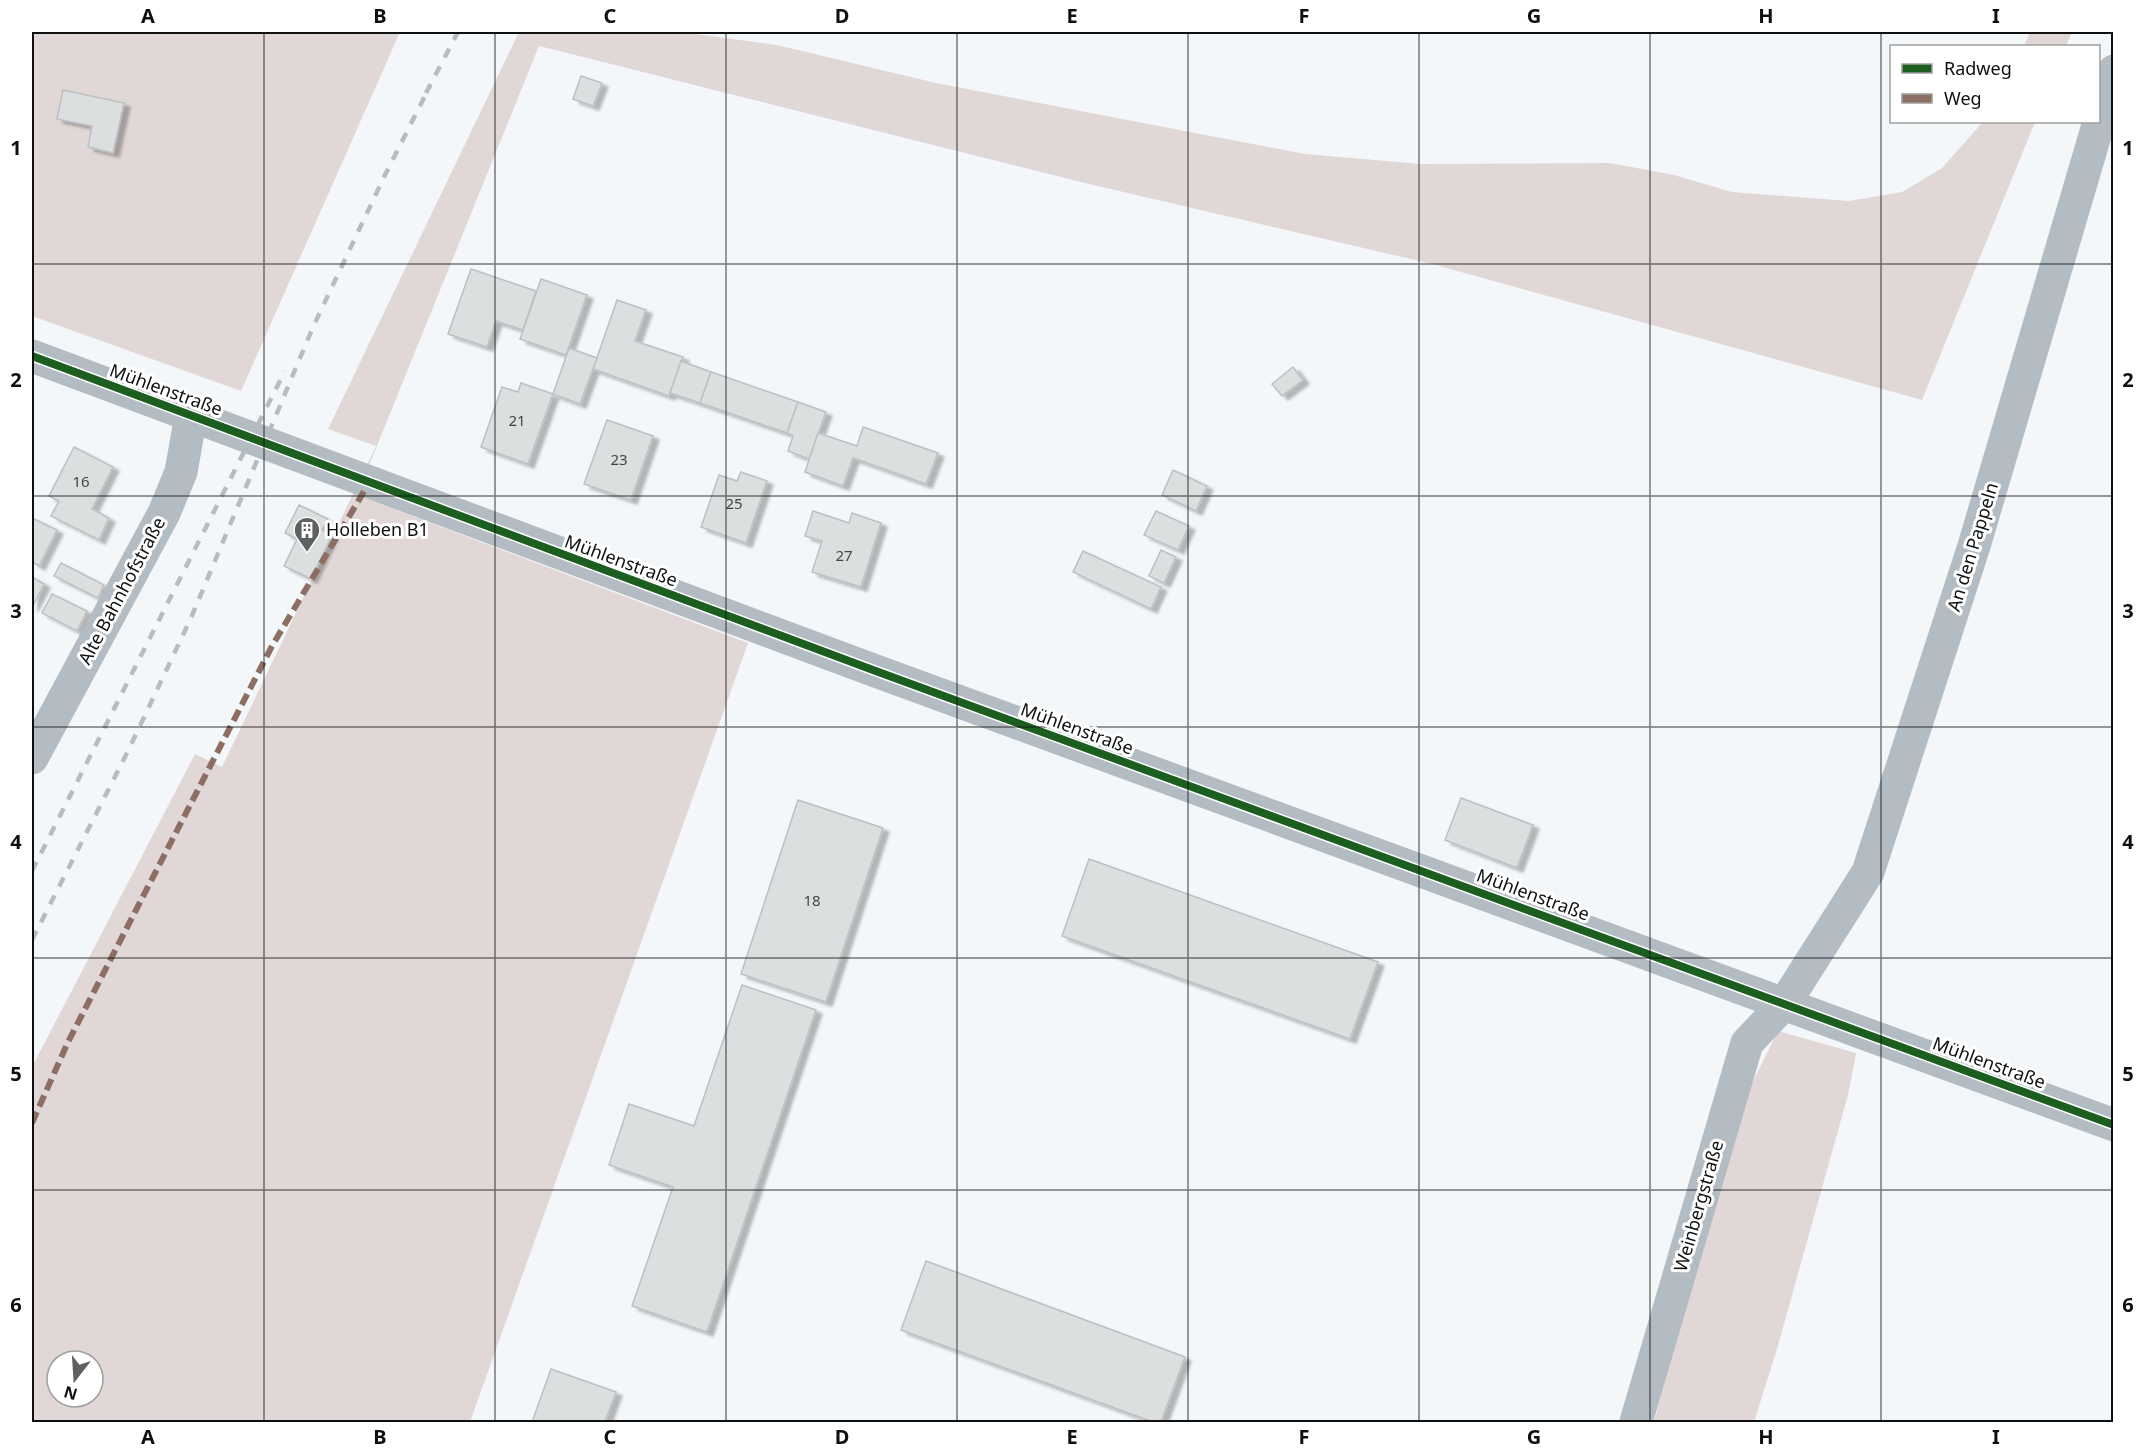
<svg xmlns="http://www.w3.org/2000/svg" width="2145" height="1454" font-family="'Noto Sans',sans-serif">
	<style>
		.green { fill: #e2d7d7; fill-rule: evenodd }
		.building { fill: #dcdfe0; stroke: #bebfc1; stroke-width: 1.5; filter: url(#shadow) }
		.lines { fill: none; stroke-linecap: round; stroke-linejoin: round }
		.minor { stroke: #b3bcc3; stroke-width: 33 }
		.rail { stroke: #b7bcbf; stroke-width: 4.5; stroke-dasharray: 10 10; stroke-linecap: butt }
		.quiet { stroke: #8d6e63; stroke-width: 6; stroke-dasharray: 12 6; stroke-linecap: butt }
		.cycleway-casing { stroke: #fff; stroke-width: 11 }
		.cycleway { stroke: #1b5e20; stroke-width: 8 }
		.grid { fill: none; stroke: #0d0f10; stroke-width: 1.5; stroke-opacity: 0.55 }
		.labels { text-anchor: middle; stroke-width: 6; stroke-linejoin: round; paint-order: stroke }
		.number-label { font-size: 15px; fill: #434546 }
		.street-label { font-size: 18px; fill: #0d0f10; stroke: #fff }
		.poi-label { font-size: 18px; fill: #0d0f10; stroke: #fff; text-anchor: start }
		.neatline { fill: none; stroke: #0d0f10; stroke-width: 2 }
		.grid-label { font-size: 20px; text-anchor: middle; font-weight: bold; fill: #0d0f10 }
	</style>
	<defs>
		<filter id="shadow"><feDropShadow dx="6" dy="4" stdDeviation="1.5" flood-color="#0004"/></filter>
	</defs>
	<rect width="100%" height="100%" fill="#f4f7f9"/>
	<g class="green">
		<polygon points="32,32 400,32 241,391 32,316"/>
		<path d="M519,32H681L777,45L936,83L1305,154L1421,164L1610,163L1674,175L1732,192L1849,201L1902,192L1942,168L1983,122H2035L1922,400L1432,264L1085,183L539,46L357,495L748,643L470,1422H32V1067L195,754L222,767L376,446L328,429ZM57,1361H93V1397H57Z"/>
		<polygon points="2030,32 2072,32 2066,46 2024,46"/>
		<polygon points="1778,1031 1856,1053 1848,1095 1777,1349 1754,1422 1654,1422 1740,1107"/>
	</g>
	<g class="building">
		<polygon points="581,76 602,83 593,106 573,99"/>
		<polygon points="63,90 124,103 113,153 88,147 92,126 57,119"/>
		<polygon points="471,269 536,291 523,330 496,321 487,347 448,334"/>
		<polygon points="541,279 587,295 566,355 520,339"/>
		<polygon points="617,300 646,310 635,341 683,357 669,396 593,369"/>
		<polygon points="569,348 597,358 580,404 553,394"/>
		<polygon points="681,361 711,372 700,403 670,393"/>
		<polygon points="1293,367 1303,380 1282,396 1272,384"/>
		<polygon points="711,372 798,402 787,433 700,403"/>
		<polygon points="521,383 553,394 528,464 481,447 502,387 518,392"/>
		<polygon points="798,402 826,412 809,459 788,451 793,436 787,433"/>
		<polygon points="607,420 653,436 631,500 584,484"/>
		<polygon points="863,427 938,453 926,484 853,458 843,486 805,472 818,433 857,446"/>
		<polygon points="74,447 113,467 92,509 109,518 99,540 51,516 59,501 49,496"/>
		<polygon points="1173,470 1207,486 1196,511 1162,495"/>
		<polygon points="741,472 767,481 746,543 701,527 719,475 737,481"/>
		<polygon points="299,505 328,519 322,530 332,535 311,579 284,566 297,539 285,533"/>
		<polygon points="813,511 849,523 852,513 881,523 861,587 812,572 822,541 805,536"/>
		<polygon points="1156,511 1189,526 1178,550 1144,535"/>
		<polygon points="32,518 57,530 39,566 32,562"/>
		<polygon points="1161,550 1176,557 1164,583 1149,576"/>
		<polygon points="1083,551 1161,587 1151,609 1073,572"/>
		<polygon points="61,563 104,585 98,598 54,576"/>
		<polygon points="32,577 44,584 32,608"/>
		<polygon points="52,594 87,611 77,631 42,613"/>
		<polygon points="1461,798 1533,825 1517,868 1445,840"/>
		<polygon points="798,800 883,828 826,1002 741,974"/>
		<polygon points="1089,859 1378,962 1350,1039 1062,936"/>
		<polygon points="742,985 816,1010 707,1332 632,1306 673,1187 609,1165 629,1104 694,1126"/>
		<polygon points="926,1261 1185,1357 1161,1422 1153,1422 901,1330"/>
		<polygon points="551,1369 616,1392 605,1422 532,1422"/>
	</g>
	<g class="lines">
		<g class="minor">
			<polyline points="32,356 873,670 2114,1125"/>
			<polyline points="32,758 164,513 181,472 191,415"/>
			<polyline points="1636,1422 1747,1043 1785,1003 1868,872 1974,546 2114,71"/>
		</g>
		<g class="rail">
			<polyline points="426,93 458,32"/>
			<polyline points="32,871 285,371"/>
			<polyline points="32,940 128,751 191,618 313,327 385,175 430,86"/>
		</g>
		<polyline class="quiet" points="32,1123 68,1042 272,646 369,483"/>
		<g class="cycleway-casing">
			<polyline id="cycleway" points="32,356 873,670 2114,1125"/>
		</g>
		<use href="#cycleway" class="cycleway"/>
	</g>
	<path class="grid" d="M264,32V1422M495,32V1422M726,32V1422M957,32V1422M1188,32V1422M1419,32V1422M1650,32V1422M1881,32V1422M32,264H2114M32,496H2114M32,727H2114M32,958H2114M32,1190H2114"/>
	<defs>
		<g id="building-pin" transform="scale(1.35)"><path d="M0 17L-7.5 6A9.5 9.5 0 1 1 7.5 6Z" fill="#5e6062" stroke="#fff"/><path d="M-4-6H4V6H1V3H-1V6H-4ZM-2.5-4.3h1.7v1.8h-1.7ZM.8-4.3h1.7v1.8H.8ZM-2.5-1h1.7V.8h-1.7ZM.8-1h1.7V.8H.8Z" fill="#fff"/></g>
	</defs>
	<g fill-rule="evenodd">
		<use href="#building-pin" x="307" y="530"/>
	</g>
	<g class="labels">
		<g class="number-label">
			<text x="517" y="426">21</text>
			<text x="619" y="465">23</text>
			<text x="81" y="487">16</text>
			<text x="734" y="509">25</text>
			<text x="844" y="561">27</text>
			<text x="812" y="906">18</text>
		</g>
		<g class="street-label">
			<text transform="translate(166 390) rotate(20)" y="6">Mühlenstraße</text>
			<text transform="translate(1973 547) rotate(-73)" y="6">An den Pappeln</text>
			<text transform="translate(621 561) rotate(20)" y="6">Mühlenstraße</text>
			<text transform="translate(122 591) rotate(-62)" y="6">Alte Bahnhofstraße</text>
			<text transform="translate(1077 729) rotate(20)" y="6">Mühlenstraße</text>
			<text transform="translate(1533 895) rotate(20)" y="6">Mühlenstraße</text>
			<text transform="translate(1989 1063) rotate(20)" y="6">Mühlenstraße</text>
			<text transform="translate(1699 1206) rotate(-74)" y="6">Weinbergstraße</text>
		</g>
		<g class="poi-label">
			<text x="326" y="536">Holleben B1</text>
		</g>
	</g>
	<rect width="2145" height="1454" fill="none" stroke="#ffffff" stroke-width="66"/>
	<rect x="1890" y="45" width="210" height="78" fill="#ffffff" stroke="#9e9f9f" stroke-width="1.5"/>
	<rect x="1902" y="64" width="30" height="9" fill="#1b5e20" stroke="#9e9f9f" stroke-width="1.5"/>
	<text x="1944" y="75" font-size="18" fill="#0d0f10">Radweg</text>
	<rect x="1902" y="94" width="30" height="9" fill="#8d6e63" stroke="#9e9f9f" stroke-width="1.5"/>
	<text x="1944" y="105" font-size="18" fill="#0d0f10">Weg</text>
	<g transform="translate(75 1379) rotate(197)"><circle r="28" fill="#ffffff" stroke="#9e9f9f" stroke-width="1.5"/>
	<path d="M0-4.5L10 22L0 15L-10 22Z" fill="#5e6062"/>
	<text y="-9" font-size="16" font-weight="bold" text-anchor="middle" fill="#0d0f10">N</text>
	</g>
	<rect x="33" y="33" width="2079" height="1388" class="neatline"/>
	<g class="grid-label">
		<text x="148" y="23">A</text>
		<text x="380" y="23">B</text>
		<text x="610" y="23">C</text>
		<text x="842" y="23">D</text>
		<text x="1072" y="23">E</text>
		<text x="1304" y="23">F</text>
		<text x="1534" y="23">G</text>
		<text x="1766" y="23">H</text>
		<text x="1996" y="23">I</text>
		<text x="16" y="155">1</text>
		<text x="2128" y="155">1</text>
		<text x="16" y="387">2</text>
		<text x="2128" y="387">2</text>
		<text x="16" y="618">3</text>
		<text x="2128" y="618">3</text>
		<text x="16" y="849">4</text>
		<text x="2128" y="849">4</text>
		<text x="16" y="1081">5</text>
		<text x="2128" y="1081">5</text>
		<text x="16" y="1312">6</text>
		<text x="2128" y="1312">6</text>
		<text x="148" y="1444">A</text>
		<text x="380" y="1444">B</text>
		<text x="610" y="1444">C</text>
		<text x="842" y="1444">D</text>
		<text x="1072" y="1444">E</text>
		<text x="1304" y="1444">F</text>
		<text x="1534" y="1444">G</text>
		<text x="1766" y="1444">H</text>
		<text x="1996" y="1444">I</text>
	</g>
</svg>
